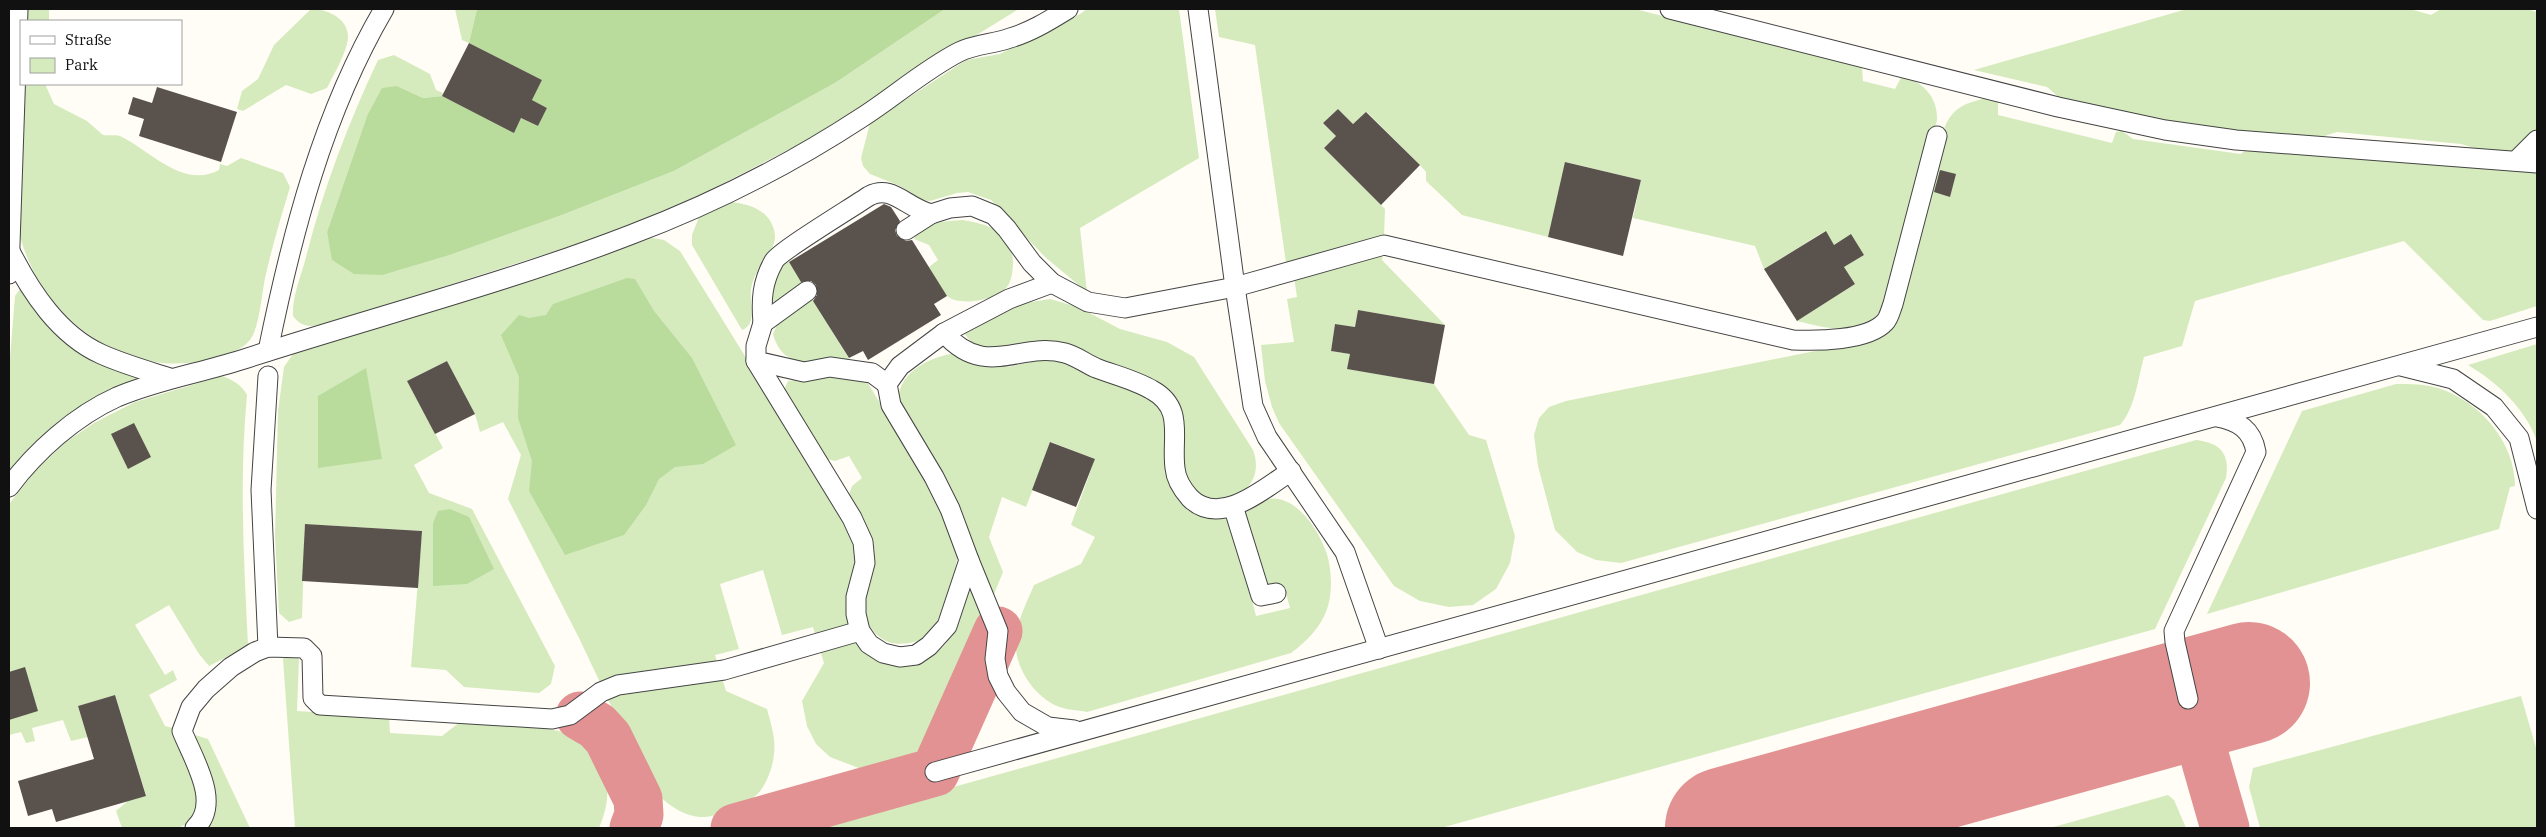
<svg xmlns="http://www.w3.org/2000/svg" width="2546" height="837" font-family="'IBM Plex Serif',serif">
	<style>
		.green { fill: #d5ebbd }
		.forest { fill: #b9dc9c }
		.lines { fill: none; stroke-linecap: round; stroke-linejoin: round }
		.taxiway { stroke: #e29292; stroke-width: 49 }
		.runway { stroke: #e29292; stroke-width: 122 }
		.building { fill: #5a524d }
		.minor-casing { stroke: #444; stroke-width: 21 }
		.minor { stroke: #fff; stroke-width: 19 }
	</style>
	<rect width="100%" height="100%" fill="#fffdf5"/>
	<g class="green">
		<rect x="25" y="9" width="24" height="12"/>
		<path d="M311,9C330,9 353,21 347,44C343,59 334,74 327,88L311,94L286,85L243,111L237,109L242,91L258,79L274,45Z"/>
		<polygon points="455,9 477,9 469,43 462,40"/>
		<path d="M945,9H1019L803,142L703,194L596,238L330,323C315,326 303,330 293,316C292,298 300,278 305,261C323,189 347,126 378,60L394,55L430,74L436,90L443,93L442,96L423,98L397,86L367,116L327,232L333,261L383,275L450,255L562,215L674,171L835,83Z"/>
		<polygon points="1087,9 1179,9 1199,158 1080,228 1087,292 1045,257 991,200 968,192 957,193 930,201 921,200 900,186 870,174 863,166 861,158 870,123 966,60 1000,54 1080,14"/>
		<path d="M1215,9H1635L1862,67L1863,81L1895,89L1902,76C1923,82 1938,97 1937,120L1886,301C1867,340 1830,329 1797,321L1855,284L1844,267L1864,255L1834,245L1825,231L1764,269L1755,246L1633,218L1641,180L1566,162L1548,237L1462,215L1426,181V172L1420,165L1367,112L1353,124L1338,109L1323,123L1336,136L1324,148L1385,209L1384,237L1286,263L1255,45L1219,37Z"/>
		<polygon points="2187,9 2410,9 2431,15 2441,9 2527,9 2537,12 2537,132 2509,155 2493,154 2461,144 2337,132 2318,138 2231,131 2143,119 2061,99 2047,87 1974,70"/>
		<path d="M23,84H45L54,104L87,121L103,135C109,136 117,134 122,137C152,152 183,189 219,170L220,164L227,166L241,158L283,173L290,187C281,217 272,247 265,278C262,294 259,329 250,340C239,353 221,356 206,360C121,380 38,313 19,232Z"/>
		<path d="M1986,98L1998,102V115L2112,143L2116,132L2122,131L2133,139L2241,154L2248,148L2537,172V306L2490,321L2483,320L2404,241L2195,301L2182,346L2144,357C2138,378 2135,409 2120,425L1621,563L1596,560L1577,552L1555,530L1538,466L1534,435L1539,418L1549,407L1566,401L1830,348L1901,302L1945,126C1954,106 1967,103 1986,98Z"/>
		<path d="M727,201C737,203 748,204 757,209C771,216 780,234 772,248C765,262 754,271 751,289C749,303 758,324 742,330L692,245V235L699,217Z"/>
		<path d="M963,220C989,225 1011,230 1013,261C1013,270 1012,280 1007,287C997,300 960,307 947,296C940,290 934,275 929,267L938,260L929,245L914,239C922,222 946,221 963,220Z"/>
		<path d="M648,237L664,240L680,251L787,424L856,542L863,649C888,679 939,666 954,630C960,614 962,594 967,578L983,618L949,696L920,750L886,768L874,771L864,770L830,757L816,744L807,726L802,701L824,663L813,627L782,635L763,570L720,584L739,649L715,655L726,691L767,709C771,724 776,739 774,754C773,766 768,780 761,790C751,804 717,818 700,817C678,815 659,798 647,782L579,638L508,499L521,455L503,422L480,432L475,414L447,361L407,381L443,448L414,465L429,493L472,509L555,666L551,684L539,693L464,687L446,670L411,667L422,531L305,524L302,618L289,622L279,613L275,537L278,411L284,367L295,351Z"/>
		<polygon points="1383,253 1382,260 1445,325 1358,310 1355,327 1335,324 1331,351 1350,354 1348,369 1434,384 1469,435 1486,440 1515,536 1510,563 1496,589 1473,605 1449,607 1420,601 1394,586 1279,423 1272,407 1265,381 1261,345 1294,342 1287,299 1297,297 1294,277"/>
		<polygon points="790,254 793,259 789,262 803,284 768,309 772,279"/>
		<polygon points="20,289 36,309 140,378 9,473 9,370 15,296"/>
		<path d="M812,298L849,359C818,362 783,372 773,334L778,322Z"/>
		<path d="M1050,299L1078,307L1120,329L1167,342L1194,357L1253,450C1271,498 1202,518 1186,479C1178,460 1184,406 1171,393C1153,374 1077,352 1049,342C1043,342 1036,341 1029,342C999,347 983,362 961,329L1007,306Z"/>
		<path d="M2537,344V441C2525,408 2498,383 2468,365Z"/>
		<path d="M951,354L1008,367L1045,359L1070,363L1149,398L1166,413L1168,467L1233,526L1256,616L1290,608L1284,586L1268,589L1244,514C1247,507 1250,505 1258,502C1289,487 1315,523 1325,549C1332,565 1333,593 1327,609C1321,627 1306,642 1291,653L1087,712C1078,710 1065,710 1057,706C1032,695 1012,663 1016,636C1018,619 1027,602 1034,585L1081,564L1095,537L1071,525L1095,459L1051,442L1026,507L1002,497L989,537L1003,572L992,599L898,398C901,372 928,358 951,354Z"/>
		<path d="M834,375L867,382C894,426 923,469 944,517C948,527 955,538 957,548C960,567 941,624 927,636C922,640 915,642 909,643C886,647 875,636 864,618L848,497L852,486L862,478L849,456L835,461L827,459L784,390L788,381Z"/>
		<path d="M222,376C233,380 242,385 247,395C239,480 244,562 248,646L209,666L199,654L169,605L135,625L165,675L173,670L177,680L149,695L165,726L173,728C183,752 219,814 180,827C163,833 139,828 122,828L116,811L129,800L146,795L115,695L78,706L88,737L71,741L63,720L32,728L35,741L26,743L21,732L9,735V504L38,468L66,442L94,423L135,402Z"/>
		<path d="M2396,384C2410,384 2425,384 2438,388C2479,401 2515,441 2515,486L2510,487L2499,529L2207,614L2302,411Z"/>
		<path d="M2196,440C2220,443 2230,453 2226,478L2155,629L1441,828H807Z"/>
		<path d="M287,654H292L299,659L297,711L389,717L390,733L442,736L460,722C479,723 498,725 517,726C552,729 583,729 601,766C611,788 608,806 599,828H295L283,659Z"/>
		<polygon points="2521,696 2537,751 2537,828 2260,828 2249,787 2253,768"/>
		<polygon points="195,735 208,739 250,828 206,828 215,811 214,793"/>
		<polygon points="2168,795 2174,800 2186,828 2050,828"/>
	</g>
	<g class="forest">
		<polygon points="477,9 945,9 835,83 674,171 562,215 450,255 383,275 354,274 332,260 327,232 367,116 382,88 397,86 423,98 442,96 514,132 521,118 538,126 547,108 532,100 542,80 469,43"/>
		<polygon points="627,278 635,279 654,311 692,358 736,445 703,464 675,467 659,479 646,505 624,535 565,555 529,491 532,461 518,418 519,377 501,335 519,315 529,318 546,315 553,304"/>
		<polygon points="366,368 382,459 318,468 318,396"/>
		<polygon points="450,509 469,517 494,569 467,584 433,586 433,523 438,511"/>
	</g>
	<g class="lines">
		<g class="taxiway">
			<polyline points="2188,699 2225,828"/>
			<polyline points="580,716 597,726 608,738 638,799 639,815 634,828"/>
			<polyline points="735,828 935,772 998,631"/>
		</g>
		<polyline class="runway" points="1726,828 2249,683"/>
	</g>
	<g class="building">
		<polygon points="469,43 542,80 532,100 547,108 538,126 521,118 514,133 442,96"/>
		<polygon points="157,87 237,112 221,162 139,136 144,119 128,114 133,97 152,103"/>
		<polygon points="1338,109 1353,124 1366,112 1420,165 1381,205 1324,148 1336,136 1323,123"/>
		<polygon points="1565,162 1641,180 1623,256 1548,237"/>
		<polygon points="1940,170 1956,174 1950,197 1934,192"/>
		<polygon points="884,204 891,207 900,221 895,230 897,236 906,241 912,240 947,296 934,304 941,315 868,360 863,351 849,358 813,301 817,295 816,285 811,281 801,282 789,262"/>
		<polygon points="1826,231 1834,245 1851,234 1864,255 1844,267 1855,284 1797,321 1764,269"/>
		<polygon points="1358,310 1445,325 1434,384 1347,369 1350,354 1331,351 1335,324 1355,327"/>
		<polygon points="447,361 475,414 435,434 407,381"/>
		<polygon points="134,423 151,457 128,469 111,434"/>
		<polygon points="1050,442 1095,459 1076,507 1032,490"/>
		<polygon points="305,524 422,531 418,588 302,581"/>
		<polygon points="25,667 38,711 9,720 9,672"/>
		<polygon points="115,695 146,796 56,822 52,809 28,816 18,781 94,759 78,706"/>
	</g>
	<g class="lines">
		<g class="minor-casing">
			<g id="minor">
				<polyline points="1198,9 1235,287 1253,406 1267,437 1345,552 1379,649"/>
				<polyline points="1670,9 2058,107 2165,130 2236,140 2537,163"/>
				<polyline points="2516,161 2537,140"/>
				<path d="M906,230L931,214L950,208L972,206L994,215L1007,229L1032,263L1052,283L1088,302L1125,308L1235,287L1384,245L1793,340C1816,341 1868,341 1885,322C1889,318 1891,309 1893,304L1937,136"/>
				<path d="M11,253C31,292 59,335 101,354C123,364 148,371 170,378"/>
				<polyline points="9,274 18,9"/>
				<polyline points="807,291 763,323 756,346 756,361 804,372 830,367 872,373 887,384"/>
				<path d="M763,323C761,300 762,282 774,261C780,251 853,207 869,196C892,184 905,207 931,214"/>
				<polyline points="944,333 1009,299 1052,283"/>
				<path d="M268,351C292,233 323,113 384,9"/>
				<path d="M756,361L852,518L863,542L865,563L856,597V614L860,631L869,644L883,653L900,657L916,655L929,646L947,626L969,560L950,509L934,477L891,405L887,384L900,366L944,333C986,380 1019,341 1065,353C1076,356 1085,363 1096,368C1114,375 1135,380 1152,390C1185,408 1171,438 1175,468C1176,480 1182,489 1190,498C1220,528 1265,488 1291,471"/>
				<polyline points="2401,366 2453,379 2494,407 2519,438 2537,509"/>
				<path d="M9,487C36,451 75,416 117,397C157,380 200,373 241,360C370,318 503,284 630,235C710,205 789,165 861,118C894,97 924,70 959,52C975,44 994,44 1010,38C1031,32 1050,20 1068,9"/>
				<polyline points="1233,506 1261,596 1276,593"/>
				<polyline points="969,560 998,631 995,659 998,676 1006,692 1022,712 1048,727 1074,730"/>
				<polyline points="268,647 261,490 268,376"/>
				<path d="M2188,699L2175,642L2174,631L2256,452C2252,429 2238,421 2217,417"/>
				<polyline points="935,772 2537,327"/>
				<path d="M195,828C222,803 193,759 182,731L191,707L206,689L231,667L255,652L268,647L304,648L312,656L313,698L320,705L552,719L570,715L601,692L618,685L724,670L860,631"/>
			</g>
		</g>
		<use href="#minor" class="minor"/>
	</g>
	<rect width="2546" height="837" fill="none" stroke="#111111" stroke-width="20"/>
	<rect x="20" y="20" width="162" height="65" fill="#ffffff" stroke="#a0a0a0"/>
	<rect x="30" y="36" width="25" height="8" fill="#ffffff" stroke="#a0a0a0"/>
	<text x="65" y="45" font-size="15" fill="#111111">Straße</text>
	<rect x="30" y="58" width="25" height="15" fill="#d5ebbd" stroke="#a0a0a0"/>
	<text x="65" y="70" font-size="15" fill="#111111">Park</text>
</svg>
